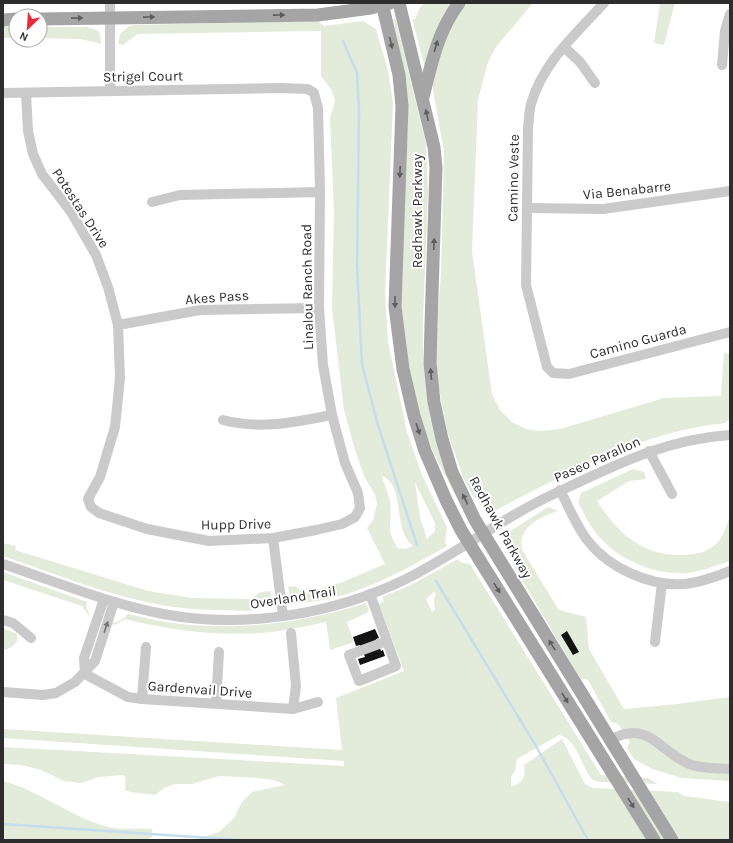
<svg xmlns="http://www.w3.org/2000/svg" width="733" height="843" font-family="Karla,sans-serif">
	<style>
		.green { fill: #e3ebda; fill-rule: evenodd }
		.lines { fill: none; stroke-linecap: round; stroke-linejoin: round }
		.stream { stroke: #c5ddec; stroke-width: 2.5 }
		.building { fill: #141414 }
		.minor { stroke: #cacaca; stroke-width: 10 }
		.major { stroke: #a5a5a5; stroke-width: 13 }
		.oneway { fill: #5d5d5d }
		.oneway2 { fill: #747474 }
		.labels { text-anchor: middle; stroke-width: 4; stroke-linejoin: round; paint-order: stroke }
		.street-label { font-size: 14px; fill: #2d2d2d; stroke: #fff }
	</style>
	<rect width="100%" height="100%" fill="#fff"/>
	<g class="green">
		<polygon points="428,3 454,3 425,67 412,19 415,19 421,5"/>
		<path d="M464,3H533L496,47L488,62L478,100L472,251L492,394L500,410L512,422L526,429L541,431L560,429L664,398L721,396L724,353L730,354V418L725,423C644,431 567,473 496,510L480,505L477,498H474L463,477L447,431L438,383L435,349L441,274L444,152L433,90V70L437,54Z"/>
		<polygon points="660,3 675,3 664,45 654,43"/>
		<polygon points="393,18 396,20 426,144 428,191 423,321 423,360 427,393 467,518 427,440 407,366 400,301 408,114 406,83"/>
		<path d="M318,21L324,26L363,21L376,29L388,70L393,103L385,294L388,342L407,432L422,475L447,527L445,543L447,546C403,571 350,601 298,603L290,597L288,587L295,586L304,593L343,582L385,564L367,528L373,520L377,503L375,495L364,476L355,450L344,410L332,308L334,212L330,118L335,101L332,91L321,76V31L138,34L123,45L118,44L120,34L129,26L134,25ZM382,476C406,485 392,531 413,546L405,549L398,548C384,527 393,524 390,503C389,493 384,485 382,476ZM415,482L435,523V531L427,539L420,517Z"/>
		<rect x="3" y="27" width="13" height="11"/>
		<polygon points="40,27 87,27 97,30 100,34 101,44 81,39 40,38"/>
		<path d="M633,469L644,472L646,479L629,481L597,501C619,535 644,557 686,555C699,554 710,551 719,541C724,534 727,524 730,516V561C717,565 703,571 689,573C654,576 613,558 593,529C587,521 583,511 578,502L581,493Z"/>
		<path d="M548,507L558,511C539,517 517,528 522,550L559,610L586,617L589,649L624,709L677,704L730,697V781L682,778L652,769L634,759L627,748L630,742L618,724L611,722L588,680L580,678L513,565V560L505,548L509,532Z"/>
		<path d="M3,543L16,546L15,550L148,591L192,598L250,599L261,592L271,591C273,614 245,611 229,610C205,610 180,609 156,604C104,594 53,573 3,556Z"/>
		<path d="M458,559L460,562L470,564L601,775L648,778L658,784L600,782L593,780C580,767 579,740 559,735L517,759L515,771L511,777V786C523,785 526,775 524,765L562,739L585,784L593,788L678,792L684,796L730,802V840H194L219,832L234,818L242,802L252,792L285,785L274,780L259,778L219,776L192,784H175L164,788L155,795L130,792L125,790L126,778L123,775L98,777L82,783L64,781L41,770L22,765L3,764V747L344,766V761L3,738V729L342,750L336,698L404,671L379,604L384,601L382,597L409,586ZM434,592L436,594L434,599L435,610L432,612L426,599Z"/>
		<polygon points="3,572 87,602 86,605 90,617 82,606 3,580"/>
		<path d="M366,603L369,611L367,613L347,622L354,642L330,650L326,622C310,625 294,629 278,631C227,638 174,631 125,619L115,625L112,624L113,622L115,623L126,617L127,614C140,616 152,620 165,622C234,632 301,624 366,603Z"/>
		<polygon points="3,628 17,634 17,641 12,647 5,650 3,649"/>
		<path d="M3,781C40,791 71,817 108,827C122,831 138,827 152,829V837L146,840H3Z"/>
	</g>
	<g class="lines">
		<g class="stream">
			<polyline points="343,41 357,73 359,110 357,266 362,364 377,422 417,545"/>
			<polyline points="436,581 536,746 588,840"/>
			<polyline points="3,824 240,840"/>
		</g>
	</g>
	<g class="building">
		<polygon points="375,629 379,638 376,639 381,651 383,650 385,656 360,665 358,659 365,657 360,645 356,646 353,637"/>
		<polygon points="567,631 579,652 573,655 561,635"/>
	</g>
	<g class="lines">
		<g class="minor">
			<polyline points="110,3 110,91"/>
			<path d="M604,3C576,34 543,62 531,104C529,111 529,120 528,128L526,285L547,367L553,373L569,374L730,332"/>
			<polyline points="564,47 580,62 595,83"/>
			<polyline points="722,65 725,31 730,14"/>
			<polyline points="3,93 282,88 308,89 314,93 318,108 320,192 319,308 323,365 332,415 345,463 358,493 360,508 355,517 342,524 316,530 273,538 209,541 147,529 99,513 91,507 88,499 100,477 115,427 120,378 118,325 108,287 96,255 71,212 42,174 33,154 28,131 26,93"/>
			<polyline points="152,202 180,195 320,192"/>
			<polyline points="527,208 603,209 730,191"/>
			<polyline points="118,325 200,310 319,308"/>
			<path d="M223,420C261,430 294,422 332,415"/>
			<polyline points="649,451 672,494"/>
			<path d="M560,490C569,507 576,526 588,541C609,568 649,586 683,584C699,583 715,577 730,571"/>
			<polyline points="273,538 283,616"/>
			<path d="M3,564C56,582 108,603 163,614C243,629 332,615 406,579C458,553 505,516 558,492C615,465 666,439 730,435"/>
			<polyline points="370,594 396,666 359,681 349,655 387,641"/>
			<polyline points="3,620 13,623 31,638"/>
			<polyline points="291,633 296,686 293,709"/>
			<polyline points="655,642 662,583"/>
			<polyline points="85,674 128,697 142,699 293,709 318,702"/>
			<polyline points="85,674 84,658 104,599"/>
			<polyline points="3,692 43,695 56,693 75,682 95,661 114,602"/>
			<polyline points="142,699 146,647"/>
			<polyline points="216,704 219,652"/>
			<path d="M610,740C648,720 656,748 687,763C700,769 716,768 730,769"/>
		</g>
		<g class="major">
			<polyline points="382,3 399,75 402,106 395,307 403,369 414,416 425,451 446,500 461,530 654,840"/>
			<polyline points="399,3 434,147 436,168 431,325 430,363 434,402 442,439 452,472 475,520 672,840"/>
			<polyline points="40,19 318,15 371,8 390,3"/>
			<polyline points="3,20 16,19"/>
			<path d="M423,97C432,62 437,33 459,3"/>
		</g>
	</g>
	<defs><path id="oneway-solid" d="M-6-.8H1V-3.2L6.5 0L1 3.2V.8H-6Z"/></defs>
	<g class="oneway">
		<use href="#oneway-solid" transform="translate(279 15) rotate(-1)"/>
		<use href="#oneway-solid" transform="translate(149 17) rotate(-1)"/>
		<use href="#oneway-solid" transform="translate(77 18) rotate(-1)"/>
		<use href="#oneway-solid" transform="translate(391 43) rotate(77)"/>
		<use href="#oneway-solid" transform="translate(436 46) rotate(-73)"/>
		<use href="#oneway-solid" transform="translate(427 115) rotate(-102)"/>
		<use href="#oneway-solid" transform="translate(400 172) rotate(93)"/>
		<use href="#oneway-solid" transform="translate(434 244) rotate(-88)"/>
		<use href="#oneway-solid" transform="translate(395 302) rotate(90)"/>
		<use href="#oneway-solid" transform="translate(431 374) rotate(-95)"/>
		<use href="#oneway-solid" transform="translate(418 429) rotate(72)"/>
		<use href="#oneway-solid" transform="translate(465 499) rotate(-116)"/>
		<use href="#oneway-solid" transform="translate(497 588) rotate(58)"/>
		<use href="#oneway-solid" transform="translate(552 645) rotate(-122)"/>
		<use href="#oneway-solid" transform="translate(565 698) rotate(58)"/>
		<use href="#oneway-solid" transform="translate(631 803) rotate(58)"/>
	</g>
	<use class="oneway2" href="#oneway-solid" transform="translate(106 627) rotate(-72)"/>
	<g class="labels">
		<g class="street-label">
			<text transform="translate(143 76) rotate(-1)" y="5">Strigel Court</text>
			<text transform="translate(513 178) rotate(-89)" y="5">Camino Veste</text>
			<text transform="translate(627 190) rotate(-6)" y="5">Via Benabarre</text>
			<text transform="translate(81 208) rotate(57)" y="5">Potestas Drive</text>
			<text transform="translate(417 211) rotate(-90)" y="5">Redhawk Parkway</text>
			<text transform="translate(307 287) rotate(-91)" y="5">Linalou Ranch Road</text>
			<text transform="translate(217 297) rotate(-4)" y="5">Akes Pass</text>
			<text transform="translate(638 341) rotate(-15)" y="5">Camino Guarda</text>
			<text transform="translate(597 459) rotate(-24)" y="5">Paseo Parallon</text>
			<text transform="translate(236 524) rotate(-1)" y="5">Hupp Drive</text>
			<text transform="translate(501 527) rotate(61)" y="5">Redhawk Parkway</text>
			<text transform="translate(293 597) rotate(-9)" y="5">Overland Trail</text>
			<text transform="translate(200 689) rotate(4)" y="5">Gardenvail Drive</text>
		</g>
	</g>
	<rect width="733" height="843" fill="none" stroke="#2d2d2d" stroke-width="8"/>
	<g transform="translate(28 28) rotate(205)"><circle r="19" fill="#ffffff" stroke="#ababab"/>
	<path d="M0-3L7 15L0 10L-7 15Z" fill="#ea2937"/>
	<text y="-6" font-size="11" font-weight="bold" text-anchor="middle" fill="#2d2d2d">N</text>
	</g>
</svg>
